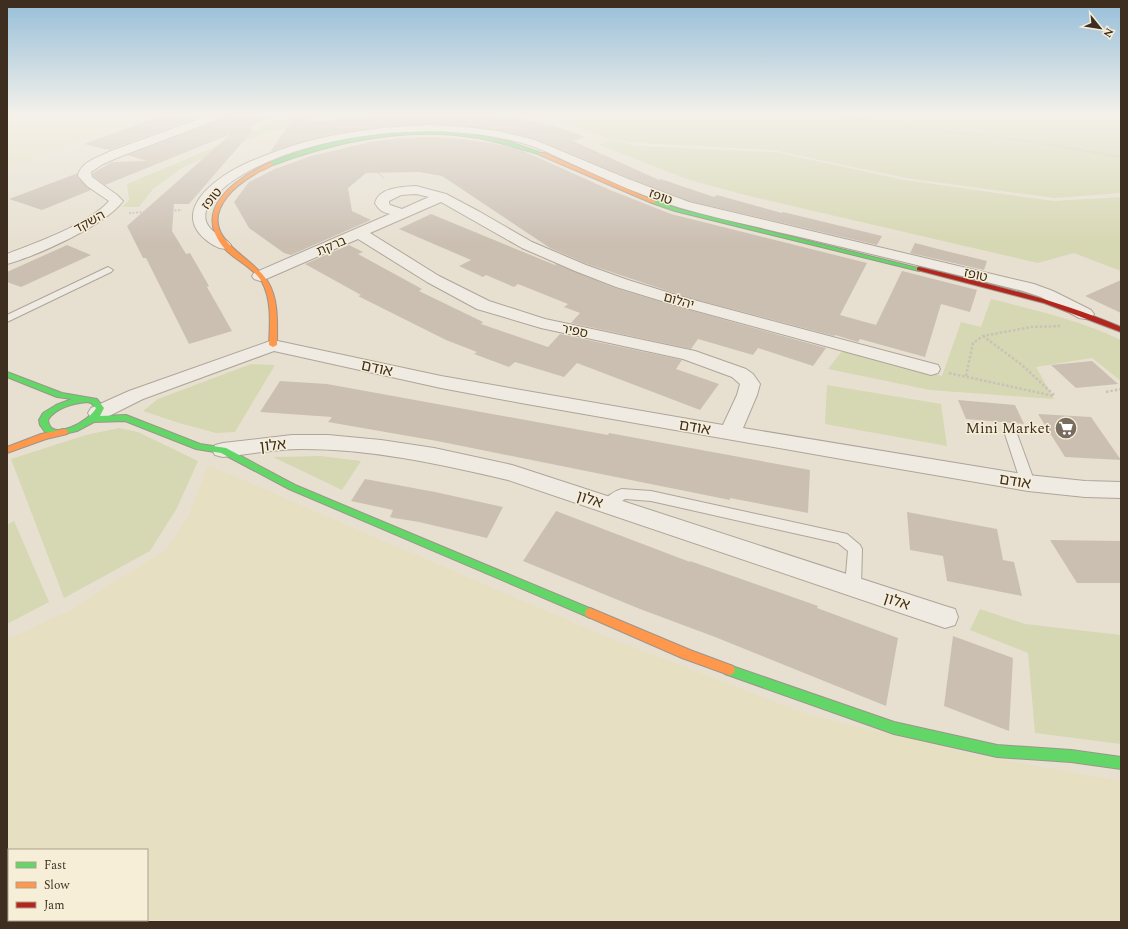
<svg xmlns="http://www.w3.org/2000/svg" width="1128" height="929" font-family="Spectral,'Noto Sans Hebrew',serif">
	<style>
		.farmland { fill: #e6dfc2; fill-rule: evenodd }
		.green { fill: #d6d7b3 }
		.building { fill: #cbbfb2 }
		.lines { fill: none; stroke-linecap: round; stroke-linejoin: round }
		.lane-casing { stroke: #ada599; stroke-width: 2 }
		.street-casing { stroke: #ada599; stroke-width: 2 }
		.fast-casing { stroke: #9c958a; stroke-width: 2 }
		.slow-casing { stroke: #9c958a; stroke-width: 2 }
		.jam-casing { stroke: #9c958a; stroke-width: 2 }
		.path-far2 { stroke: #c8c2b9; stroke-width: 1.5; stroke-dasharray: 1.5 1; stroke-linecap: butt }
		.path-far1 { stroke: #c8c2b9; stroke-width: 2; stroke-dasharray: 2 1.5; stroke-linecap: butt }
		.path { stroke: #c8c2b9; stroke-width: 2.5; stroke-dasharray: 2.5 2; stroke-linecap: butt }
		.lane { fill: #efebe3; fill-rule: evenodd }
		.street { fill: #efebe3; fill-rule: evenodd }
		.fast { fill: #63d668; fill-rule: evenodd }
		.slow { fill: #ff974d; fill-rule: evenodd }
		.jam { fill: #b3261e; fill-rule: evenodd }
		.labels { text-anchor: middle; stroke-width: 3; stroke-linejoin: round; paint-order: stroke }
		.far-street-label { font-size: 13px; fill: #3d2e20; stroke: #f7eed8 }
		.street-label { font-size: 15px; fill: #3d2e20; stroke: #f7eed8 }
		.poi-label { font-size: 15px; fill: #3d2e20; stroke: #f7eed8; text-anchor: end }
	</style>
	<rect width="100%" height="100%" fill="#e7e0d1"/>
	<g class="farmland">
		<polygon points="7,113 150,113 57,148 7,169"/>
		<path d="M208,465L602,635L807,714L971,754L1121,781V922H7V639L71,610L166,549L188,517ZM9,850H147V920H9Z"/>
	</g>
	<g class="green">
		<polygon points="309,113 354,113 266,133 220,150 182,168 153,189 139,207 122,207 129,200 127,184 279,120"/>
		<polygon points="523,113 1071,113 1121,116 1121,193 1054,198 906,178 773,150 635,143 606,138 554,119"/>
		<polygon points="612,140 638,146 775,152 904,180 1053,201 1121,197 1121,271 1074,253 1038,263 745,195 687,179 599,145"/>
		<path d="M991,299C1035,310 1080,320 1121,340V381L1092,358L1036,367L1054,399L930,390L828,369L842,351L942,376L961,322L981,327Z"/>
		<polygon points="251,364 275,365 235,432 216,433 179,423 143,411 158,399"/>
		<polygon points="827,385 941,404 947,446 825,424"/>
		<polygon points="119,428 138,432 198,461 177,508 150,551 64,598 11,459 86,435"/>
		<polygon points="321,456 361,461 342,490 273,457"/>
		<polygon points="14,521 49,602 7,624 7,525"/>
		<polygon points="980,609 1025,624 1121,635 1121,744 1035,733 1028,653 970,630"/>
	</g>
	<g class="building">
		<polygon points="169,113 210,113 109,150 84,144"/>
		<polygon points="232,113 280,114 249,127 253,130 189,204 174,204 172,231 186,254 190,253 209,286 207,287 232,331 189,344 146,258 143,258 127,226 231,134 105,185 93,176 93,173 112,162 147,161 128,155 231,116"/>
		<polygon points="392,113 476,113 515,118 555,126 585,137 573,141 659,180 661,179 714,197 717,195 782,213 783,212 882,236 877,245 689,201 627,177 536,139 499,130 430,124 388,126 328,135 270,152 295,116 315,122"/>
		<polygon points="432,137 462,139 492,143 521,150 610,190 671,214 867,263 840,315 876,325 902,271 977,290 970,312 941,304 925,357 860,339 858,342 835,335 834,336 686,297 587,264 550,248 442,176 419,172 366,173 348,188 352,211 371,220 291,255 284,253 249,228 234,202 249,182 275,169 311,156 370,142 401,138"/>
		<polygon points="78,173 77,177 91,190 42,210 9,199"/>
		<polygon points="431,214 555,265 556,264 615,288 675,306 826,348 813,366 758,348 753,355 698,339 691,349 571,323 580,313 564,307 568,304 518,284 514,287 486,275 483,277 459,266 471,260 399,229"/>
		<polygon points="915,243 942,250 987,261 984,270 910,253"/>
		<polygon points="67,245 91,255 21,287 7,282 7,272"/>
		<polygon points="349,245 363,252 358,254 422,289 419,291 483,322 481,324 548,347 560,334 682,360 676,369 719,384 700,410 577,363 564,377 515,362 509,367 474,354 477,352 446,340 358,296 361,295 305,264"/>
		<polygon points="1121,280 1121,313 1085,296"/>
		<polygon points="1092,361 1118,384 1076,388 1051,365"/>
		<polygon points="280,381 327,384 608,435 609,433 810,470 808,513 730,498 730,500 437,441 328,422 332,417 260,412"/>
		<polygon points="958,400 1015,405 1024,424 966,419"/>
		<polygon points="1038,414 1091,417 1121,460 1065,457"/>
		<polygon points="365,479 435,492 503,507 487,538 419,522 394,518 390,517 393,510 351,501"/>
		<polygon points="556,511 690,562 690,561 818,606 817,608 898,638 886,706 715,637 640,609 523,561"/>
		<polygon points="907,512 997,529 1003,560 1014,562 1022,596 947,581 943,556 910,550"/>
		<polygon points="1050,540 1121,541 1121,583 1077,583"/>
		<polygon points="953,636 1013,658 1009,731 944,706"/>
	</g>
	<g class="lines">
		<g class="lane-casing">
			<g id="lane">
				<polygon points="108,267 113,270 111,272 7,322 7,315"/>
				<polygon points="1010,427 1014,428 1016,431 1035,483 1033,486 1028,488 1023,486 1021,483 1004,431 1006,428"/>
				<path d="M622,489L651,491L847,534L860,545L862,549L861,586L858,590L853,592L848,590L845,586L848,551L838,543L651,501L625,499C617,504 611,511 602,509L600,505C604,498 614,491 622,489Z"/>
			</g>
		</g>
		<g class="street-casing">
			<g id="street">
				<path d="M215,113H231L230,115L119,157L103,164L91,172L92,177L117,195L123,201C106,225 36,256 7,264V254C35,243 90,224 109,201L87,186L78,176C80,162 99,157 111,151Z"/>
				<path d="M430,125L465,127L499,131L535,140L626,178L689,202L1034,284L1053,291L1091,310L1094,314L1091,318L1085,319L1079,318L1041,297L1023,291C947,272 872,254 796,236C758,227 719,219 681,208C647,198 612,182 579,167C563,160 547,151 529,145C446,119 311,131 237,178C223,187 194,210 210,228C216,235 226,238 231,245L229,248C221,250 217,247 210,243C180,222 194,198 218,180C233,168 251,161 269,154C321,134 374,127 430,125Z"/>
				<path d="M416,186L446,194L480,212L532,242L586,265L628,280L686,298L938,365L940,369L938,373L931,375L924,373L675,305L616,287L575,271L522,248L441,202L370,233L439,276L489,301L545,319L695,351L746,369L753,374L760,384L757,395L743,428L1028,475L1085,481L1121,482V498L1085,497L1028,491L853,461L521,403L441,388L274,351L143,399L105,418L98,420L91,418L88,413L91,408L129,391L273,340L441,376L723,425L737,395L740,384L732,377L683,359L541,328L477,309L427,282L358,239L266,279L260,281L254,279L252,276L254,273L390,214C382,212 379,210 375,203C379,187 403,187 416,186ZM416,194L429,197L402,209L390,205L389,203V201L401,195Z"/>
				<path d="M292,435H328L381,440L434,448L512,465L945,606L955,609L958,617L955,625L945,628L508,480C440,464 372,449 302,449C275,449 249,454 223,457L215,455L212,450L215,445L223,443Z"/>
			</g>
		</g>
		<g class="fast-casing">
			<g id="fast">
				<path d="M441,131L477,135L510,142L544,154L542,155C520,149 500,142 478,138C409,126 337,141 273,165L268,164C275,160 284,158 291,155C339,137 390,132 441,131Z"/>
				<polygon points="654,200 679,209 922,269 919,271 675,211 652,203 651,202"/>
				<path d="M7,372L62,393L97,399L104,408L100,416L126,415L200,444L226,448L295,485L594,610L595,613L594,616L590,618L586,616L289,489L221,453L196,449L125,421L94,422L77,431L60,435L45,432L40,425L39,420L43,413L56,405L72,399L57,397L7,377ZM87,402L91,403L96,408C90,421 50,443 48,420C55,408 74,403 87,402Z"/>
				<polygon points="729,665 894,722 997,745 1071,750 1121,757 1121,769 1071,762 997,757 894,734 725,674 723,670 725,666"/>
			</g>
		</g>
		<g class="slow-casing">
			<g id="slow">
				<polygon points="540,153 544,153 657,202 652,203 540,155"/>
				<path d="M269,163L274,164C270,167 265,169 260,171C248,178 235,186 227,197C195,238 253,255 268,282C279,300 277,325 277,345L273,347L269,345C270,324 272,300 262,282C253,267 236,261 225,249C190,209 236,179 269,163Z"/>
				<polygon points="64,429 67,430 68,432 67,434 46,439 7,453 7,447 41,434"/>
				<polygon points="590,608 690,650 733,666 735,670 733,674 729,675 682,658 586,616 585,613 586,610"/>
			</g>
		</g>
		<g class="jam-casing">
			<path id="jam" d="M919,267C988,284 1056,299 1121,327V332L1044,303L917,270V268Z"/>
		</g>
		<g class="path-far2">
			<polyline points="820,113 928,130 1022,140 1121,157"/>
			<polyline points="1050,113 1061,115 1121,115"/>
			<polyline points="362,154 384,179"/>
		</g>
		<g class="path-far1">
			<polyline points="129,213 182,210"/>
			<polyline points="1054,326 1060,326"/>
		</g>
		<g class="path">
			<polyline points="983,336 1022,365 1054,395"/>
			<polyline points="949,373 1054,396"/>
			<polyline points="966,376 973,343 983,336 1031,327 1060,326"/>
			<polyline points="1106,392 1121,389"/>
		</g>
		<use href="#lane" class="lane"/>
		<use href="#street" class="street"/>
		<use href="#fast" class="fast"/>
		<use href="#slow" class="slow"/>
		<use href="#jam" class="jam"/>
	</g>
	<linearGradient id="sky" x2="0" y2="1"><stop stop-color="#96bed9"/><stop offset="0.47" stop-color="#f4f1ea"/><stop offset="1" stop-color="#f4f1ea" stop-opacity="0"/></linearGradient>
	<rect width="1128" height="243" fill="url(#sky)"/>
	<defs>
		<g id="supermarket-disc" transform="scale(1.15)"><circle r="9.5" fill="#786c5e" stroke="#f7eed8"/><path d="M-6-5.5h2.5l.6 2H6L4.5 2H-2.5L-4.4-4H-6ZM-1.5 3.2a1.3 1.3 0 1 0 .1 0ZM3 3.2a1.3 1.3 0 1 0 .1 0Z" fill="#fff"/></g>
	</defs>
	<g fill-rule="evenodd">
		<use href="#supermarket-disc" x="1066" y="428"/>
	</g>
	<g class="labels">
		<g class="far-street-label">
			<text transform="translate(661 196) rotate(20)" y="5">טופז</text>
			<text transform="translate(211 198) rotate(-51)" y="5">טופז</text>
			<text transform="translate(89 221) rotate(-29)" y="5">השקד</text>
			<text transform="translate(331 245) rotate(-23)" y="5">ברקת</text>
			<text transform="translate(976 274) rotate(13)" y="5">טופז</text>
			<text transform="translate(679 300) rotate(16)" y="5">יהלום</text>
			<text transform="translate(575 330) rotate(12)" y="5">ספיר</text>
		</g>
		<g class="street-label">
			<text transform="translate(377 368) rotate(12)" y="5">אודם</text>
			<text transform="translate(695 427) rotate(10)" y="5">אודם</text>
			<text transform="translate(273 445) rotate(-6)" y="5">אלון</text>
			<text transform="translate(1015 481) rotate(9)" y="5">אודם</text>
			<text transform="translate(590 499) rotate(18)" y="5">אלון</text>
			<text transform="translate(897 601) rotate(18)" y="5">אלון</text>
		</g>
		<g class="poi-label">
			<text x="1050" y="433">Mini Market</text>
		</g>
	</g>
	<rect width="1128" height="929" fill="none" stroke="#3d2e20" stroke-width="16"/>
	<rect x="8" y="849" width="140" height="72" fill="#f7eed8" stroke="#ada18e"/>
	<rect x="16" y="862" width="20" height="6" fill="#63d668" stroke="#ada18e"/>
	<text x="44" y="869" font-size="12" fill="#3d2e20">Fast</text>
	<rect x="16" y="882" width="20" height="6" fill="#ff974d" stroke="#ada18e"/>
	<text x="44" y="889" font-size="12" fill="#3d2e20">Slow</text>
	<rect x="16" y="902" width="20" height="6" fill="#b3261e" stroke="#ada18e"/>
	<text x="44" y="909" font-size="12" fill="#3d2e20">Jam</text>
	<g transform="translate(1100 28) rotate(120)" stroke="#f7eed8" stroke-width="3" paint-order="stroke">
	<path d="M0-3L7 15L0 10L-7 15Z" fill="#3d2e20"/>
	<text y="-6" font-size="11" font-weight="bold" text-anchor="middle" fill="#3d2e20">N</text>
	</g>
</svg>
